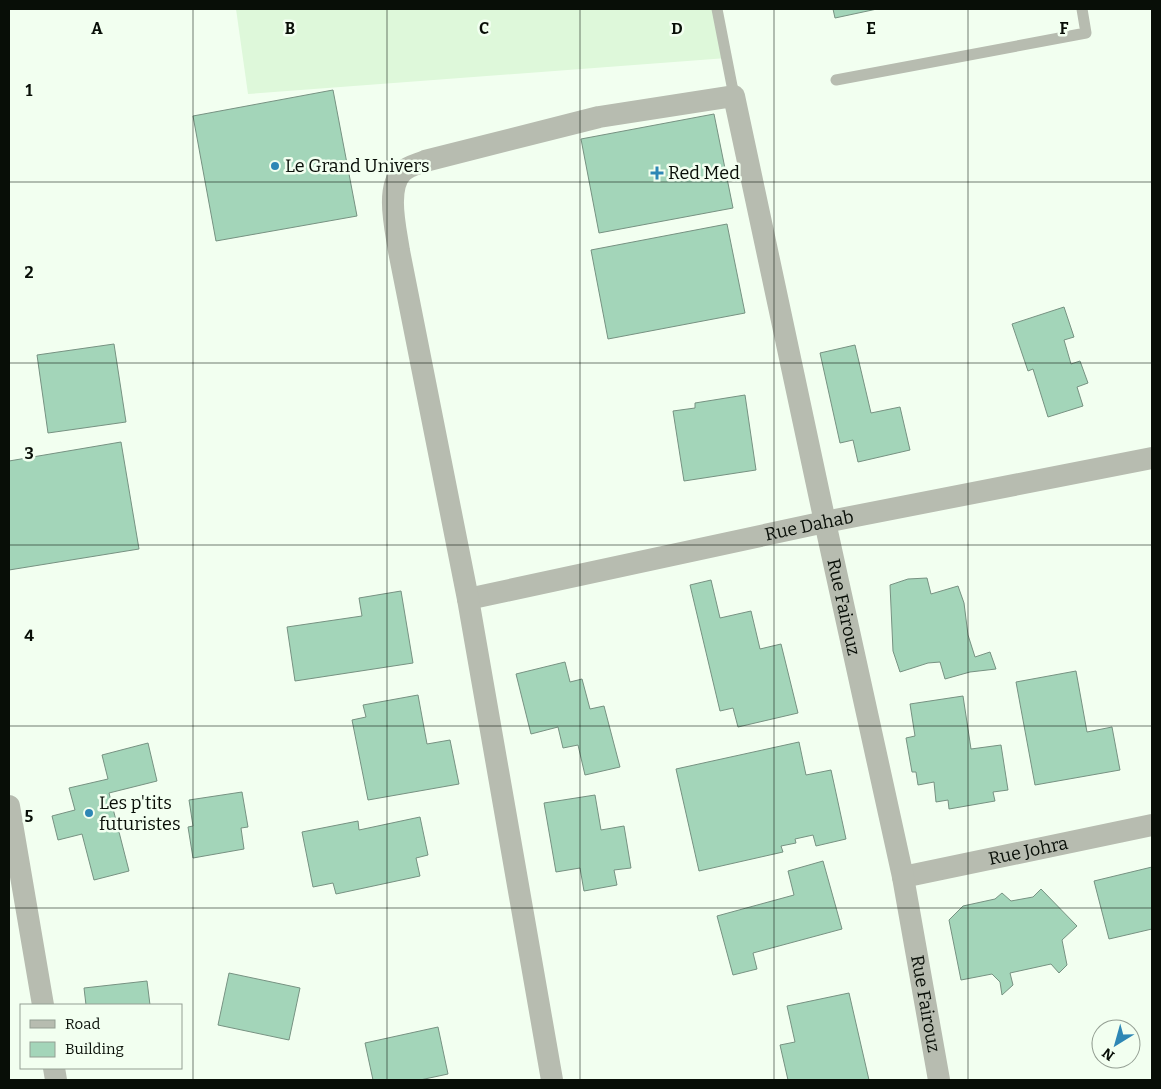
<svg xmlns="http://www.w3.org/2000/svg" width="1161" height="1089" font-family="Bitter,serif">
	<style>
		.built { fill: #def8da }
		.building { fill: #a3d5b9; stroke: #779282 }
		.lines { fill: none; stroke-linecap: round; stroke-linejoin: round }
		.lane { stroke: #b7bcb0; stroke-width: 11 }
		.street { stroke: #b7bcb0; stroke-width: 22 }
		.grid { fill: none; stroke: #080e07; stroke-width: 1; stroke-opacity: 0.55 }
		.poi-dot { fill: #2e87b5; stroke: #f2fff0; stroke-width: 2 }
		.labels { text-anchor: middle; stroke-width: 5; stroke-linejoin: round; paint-order: stroke }
		.poi-label { font-size: 18px; fill: #080e07; stroke: #f2fff0; text-anchor: start }
		.street-label { font-size: 18px; fill: #080e07; stroke: #f2fff0 }
		.grid-label { font-size: 16px; text-anchor: middle; font-weight: bold; fill: #080e07; stroke: #f2fff0; stroke-width: 5; stroke-linejoin: round; paint-order: stroke }
	</style>
	<rect width="100%" height="100%" fill="#f2fff0"/>
	<polygon class="built" points="236,9 715,9 727,58 248,94"/>
	<g class="building">
		<polygon points="833,9 877,9 835,18"/>
		<polygon points="333,90 357,216 216,241 193,116"/>
		<polygon points="714,114 733,208 599,233 581,139"/>
		<polygon points="727,224 745,313 608,339 591,250"/>
		<polygon points="1064,307 1074,337 1064,340 1071,364 1080,361 1088,383 1077,387 1083,406 1048,417 1033,369 1028,371 1012,324"/>
		<polygon points="114,344 126,422 48,433 37,355"/>
		<polygon points="855,345 871,413 900,407 910,450 858,462 853,440 840,443 820,353"/>
		<polygon points="745,395 756,470 684,481 673,411 695,408 695,403"/>
		<polygon points="121,442 139,549 9,570 9,461"/>
		<polygon points="927,578 931,594 958,586 964,603 968,635 975,657 990,652 996,669 970,672 945,679 940,662 928,663 900,672 893,651 890,585 908,579"/>
		<polygon points="711,580 720,618 751,611 760,649 781,644 798,713 738,727 733,708 720,711 690,585"/>
		<polygon points="401,591 413,663 295,681 287,627 362,616 359,598"/>
		<polygon points="565,662 570,682 582,679 590,709 604,706 620,767 585,775 578,745 563,748 558,727 531,734 516,674"/>
		<polygon points="1076,671 1087,732 1112,727 1120,770 1035,785 1016,682"/>
		<polygon points="418,695 427,744 450,740 459,784 368,800 352,720 366,717 363,705"/>
		<polygon points="963,696 971,749 1001,745 1008,790 993,792 995,801 949,809 948,800 936,802 934,782 918,785 916,772 912,772 906,738 915,736 910,704"/>
		<polygon points="799,742 806,775 831,770 846,839 816,846 813,835 795,839 796,843 781,846 783,852 699,871 676,769"/>
		<polygon points="148,743 157,781 109,793 129,871 94,880 82,834 58,840 52,816 75,810 69,788 108,779 102,755"/>
		<polygon points="242,792 248,827 241,828 244,849 193,858 188,827 193,826 189,800"/>
		<polygon points="595,795 601,830 624,826 631,868 614,870 617,885 584,891 580,868 556,872 544,803"/>
		<polygon points="420,817 428,855 416,858 420,876 336,894 333,883 313,887 302,832 358,821 359,830"/>
		<polygon points="823,861 842,929 753,953 757,969 733,975 717,916 794,895 788,871"/>
		<polygon points="1152,867 1152,929 1109,939 1094,881"/>
		<polygon points="1041,889 1077,926 1062,940 1067,965 1059,973 1051,964 1010,973 1013,985 1002,995 1000,982 992,974 961,980 949,920 963,906 995,899 1002,893 1011,901 1033,897"/>
		<polygon points="229,973 300,988 289,1040 218,1025"/>
		<polygon points="147,981 150,1005 86,1005 84,988"/>
		<polygon points="849,993 869,1080 788,1080 780,1045 795,1042 787,1006"/>
		<polygon points="438,1027 448,1074 420,1080 373,1080 365,1043"/>
	</g>
	<g class="lines">
		<g class="lane">
			<polyline points="717,9 734,96"/>
			<polyline points="836,80 1086,33 1082,9"/>
		</g>
		<g class="street">
			<path id="s1" d="M468,599L825,522L1152,458"/>
			<polyline points="9,806 43,1005"/>
			<path id="s2" d="M903,877L1152,825"/>
			<polyline points="54,1068 56,1080"/>
			<path id="s3" d="M552,1080L468,599L399,251C396,230 385,187 403,171C409,166 418,164 425,161L599,117L734,96L825,522L903,877L939,1080"/>
		</g>
	</g>
	<path class="grid" d="M193,9V1080M387,9V1080M580,9V1080M774,9V1080M968,9V1080M9,182H1152M9,363H1152M9,545H1152M9,726H1152M9,908H1152"/>
	<g class="poi-dot">
		<circle cx="275" cy="166" r="5"/>
		<path d="M654.5 165.5h5v5h5v5h-5v5h-5v-5h-5v-5h5z"/>
		<circle cx="89" cy="813" r="5"/>
	</g>
	<g class="labels">
		<g class="poi-label">
			<text x="285" y="172">Le Grand Univers</text>
			<text x="668" y="179">Red Med</text>
			<text x="99" y="809">Les p'tits<tspan x="99" dy="21">futuristes</tspan></text>
		</g>
		<g class="street-label">
			<text dy="6" stroke="none"><textPath href="#s1" startOffset="349">Rue Dahab</textPath></text>
			<text dy="6" stroke="none"><textPath href="#s3" startOffset="1789">Rue Fairouz</textPath></text>
			<text dy="6" stroke="none"><textPath href="#s2" startOffset="128">Rue Johra</textPath></text>
			<text dy="6" stroke="none"><textPath href="#s3" startOffset="2194">Rue Fairouz</textPath></text>
		</g>
	</g>
	<g class="grid-label">
		<text x="97" y="34">A</text>
		<text x="290" y="34">B</text>
		<text x="484" y="34">C</text>
		<text x="677" y="34">D</text>
		<text x="871" y="34">E</text>
		<text x="1064" y="34">F</text>
		<text x="29" y="96">1</text>
		<text x="29" y="278">2</text>
		<text x="29" y="459">3</text>
		<text x="29" y="641">4</text>
		<text x="29" y="822">5</text>
	</g>
	<rect width="1161" height="1089" fill="none" stroke="#080e07" stroke-width="20"/>
	<rect x="20" y="1004" width="162" height="65" fill="#f2fff0" stroke="#949f93"/>
	<rect x="30" y="1020" width="25" height="8" fill="#b7bcb0" stroke="#949f93"/>
	<text x="65" y="1029" font-size="15" fill="#080e07">Road</text>
	<rect x="30" y="1042" width="25" height="15" fill="#a3d5b9" stroke="#949f93"/>
	<text x="65" y="1054" font-size="15" fill="#080e07">Building</text>
	<g transform="translate(1116 1044) rotate(217)"><circle r="24" fill="#f2fff0" stroke="#949f93"/>
	<path d="M0-4L9 19L0 12L-9 19Z" fill="#2e87b5"/>
	<text y="-8" font-size="14" font-weight="bold" text-anchor="middle" fill="#080e07">N</text>
	</g>
</svg>
